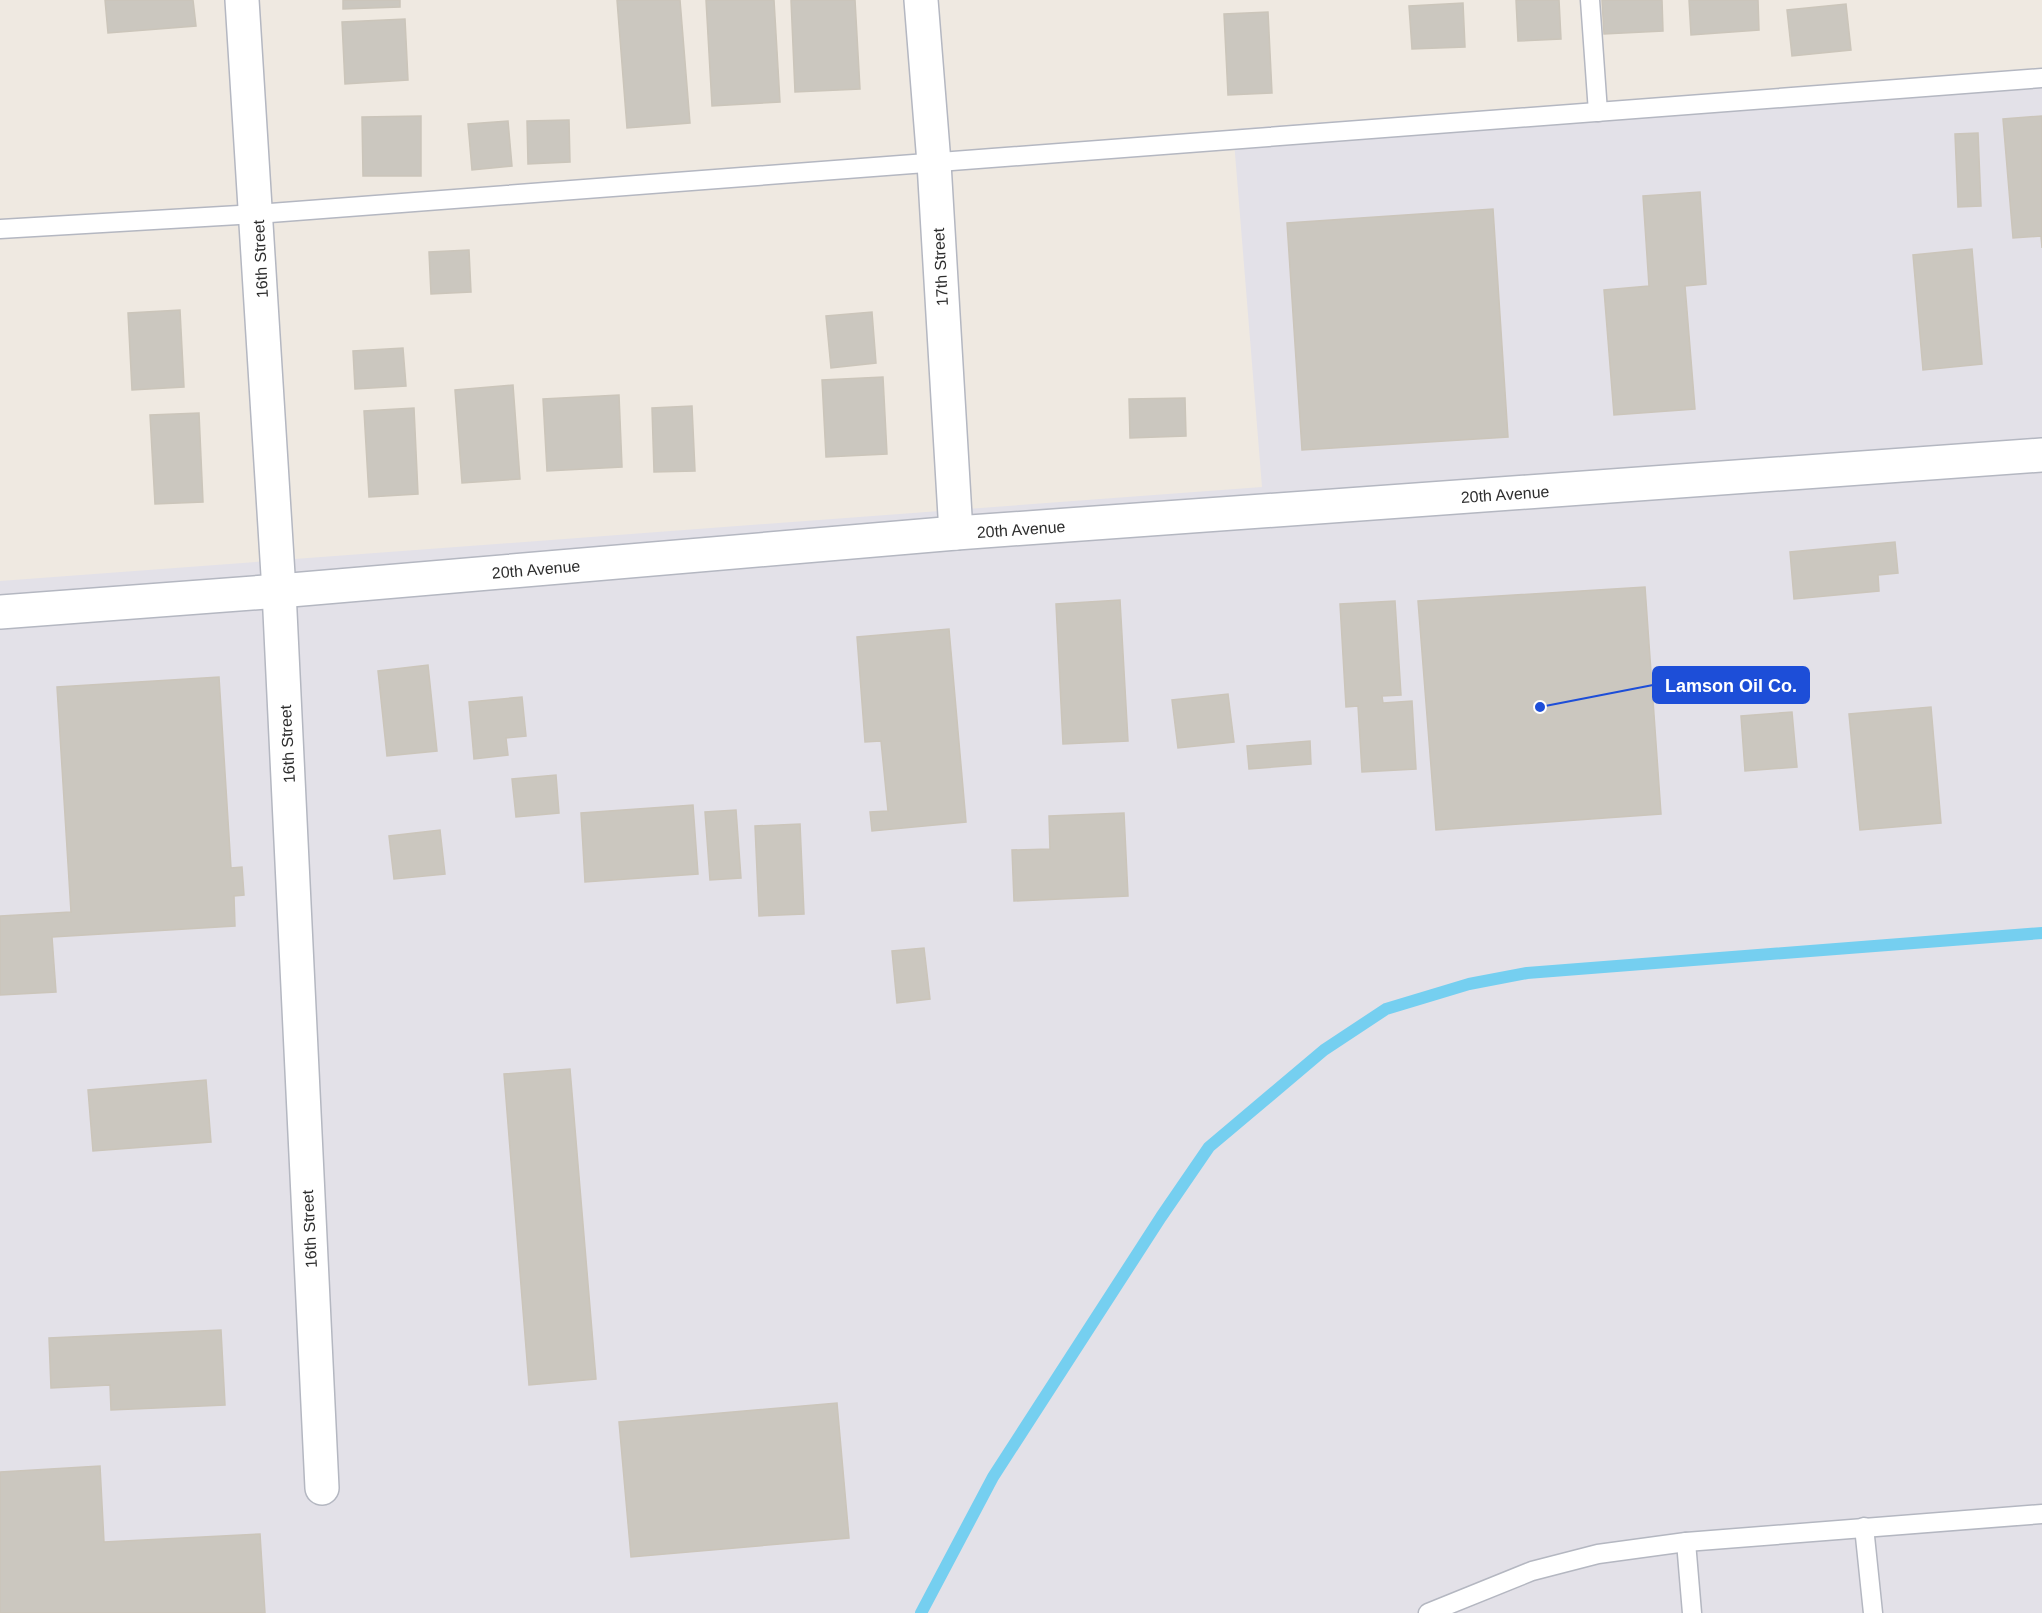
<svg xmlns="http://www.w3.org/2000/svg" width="2042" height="1613" font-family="Arial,sans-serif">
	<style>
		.industrial { fill: #e3e1e8 }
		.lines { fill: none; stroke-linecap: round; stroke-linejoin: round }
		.stream { stroke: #75cff0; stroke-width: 12 }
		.building { fill: #cbc7bf; stroke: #cbc5ba; stroke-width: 1.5 }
		.service-casing { stroke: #b4b7c1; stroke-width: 21 }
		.minor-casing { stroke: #b4b7c1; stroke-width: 36 }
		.service { stroke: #fff; stroke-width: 18 }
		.minor { stroke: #fff; stroke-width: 33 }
		.labels { text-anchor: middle; stroke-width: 4.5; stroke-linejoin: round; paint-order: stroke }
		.street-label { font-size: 16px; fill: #2e2e2e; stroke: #fff }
		.leader { fill: none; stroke: #1d4ed8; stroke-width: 2 }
		.callout-dot { fill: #1d4ed8; stroke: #fff; stroke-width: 2 }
		.callout { fill: #1d4ed8; stroke: #1d4ed8; stroke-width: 2 }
		.callout-label { font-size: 18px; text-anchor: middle; font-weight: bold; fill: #fff }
	</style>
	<rect width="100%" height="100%" fill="#efe9e1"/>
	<polygon class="industrial" points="2042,71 2042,1613 0,1613 0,581 1262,487 1233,129"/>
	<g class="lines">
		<polyline class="stream" points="921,1613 993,1477 1161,1217 1209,1147 1324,1050 1386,1009 1469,984 1527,973 2042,933"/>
	</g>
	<g class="building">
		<polygon points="105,0 193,0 196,26 108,33"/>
		<polygon points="343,0 400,0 400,7 343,9"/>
		<polygon points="617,0 680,0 690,123 627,128"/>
		<polygon points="706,0 774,0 780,102 712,106"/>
		<polygon points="791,0 855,0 860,89 795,92"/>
		<polygon points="1516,0 1559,0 1561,39 1518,41"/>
		<polygon points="1602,0 1662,0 1663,31 1604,34"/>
		<polygon points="1689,0 1758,0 1759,30 1691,35"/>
		<polygon points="1463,3 1465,47 1412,49 1409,6"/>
		<polygon points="1846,4 1851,50 1792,56 1787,10"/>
		<polygon points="1268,12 1272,93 1228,95 1224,14"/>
		<polygon points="405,19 408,80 345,84 342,22"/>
		<polygon points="421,116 421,176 363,176 362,117"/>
		<polygon points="2042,116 2042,248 2041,236 2013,238 2003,119"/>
		<polygon points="569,120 570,162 528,164 527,121"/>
		<polygon points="508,121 512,166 472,170 468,124"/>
		<polygon points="1978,133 1981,206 1958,207 1955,134"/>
		<polygon points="1700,192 1706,284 1685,286 1695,409 1614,415 1604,290 1649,286 1643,196"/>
		<polygon points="1493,209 1508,437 1302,450 1287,223"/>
		<polygon points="1972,249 1982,364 1923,370 1913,255"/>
		<polygon points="469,250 471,292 431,294 429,252"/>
		<polygon points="180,310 184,387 132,390 128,313"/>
		<polygon points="872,312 876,363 831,368 826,316"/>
		<polygon points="403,348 406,386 355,389 353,351"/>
		<polygon points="883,377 887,454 826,457 822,380"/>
		<polygon points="513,385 520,479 462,483 455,390"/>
		<polygon points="619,395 622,467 547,471 543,399"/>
		<polygon points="1185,398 1186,436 1130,438 1129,399"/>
		<polygon points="692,406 695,471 654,472 652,408"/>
		<polygon points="414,408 418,494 369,497 364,411"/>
		<polygon points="199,413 203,502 155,504 150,415"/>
		<polygon points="1895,542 1898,573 1878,575 1879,591 1794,599 1790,552"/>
		<polygon points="1645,587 1661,814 1436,830 1418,601"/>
		<polygon points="1120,600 1128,741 1063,744 1056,604"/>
		<polygon points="1395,601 1401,695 1382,696 1383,703 1412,701 1416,769 1362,772 1358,706 1346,707 1340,604"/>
		<polygon points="949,629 966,822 872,831 870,812 888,811 881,741 865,742 857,637"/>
		<polygon points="428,665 437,751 387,756 378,671"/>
		<polygon points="219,677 231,868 242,867 244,895 234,896 235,926 52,937 56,992 0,995 0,916 71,912 57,687"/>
		<polygon points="1228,694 1234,742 1178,748 1172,700"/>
		<polygon points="522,697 526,736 506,738 508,755 474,759 469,702"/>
		<polygon points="1931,707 1941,823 1860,830 1849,714"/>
		<polygon points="1792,712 1797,767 1745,771 1741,716"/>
		<polygon points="1310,741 1311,764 1249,769 1247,746"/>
		<polygon points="556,775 559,813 516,817 512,779"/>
		<polygon points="693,805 698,874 585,882 581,813"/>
		<polygon points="736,810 741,878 710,880 705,812"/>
		<polygon points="1124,813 1128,896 1014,901 1012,850 1050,849 1049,816"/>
		<polygon points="800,824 804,914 759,916 755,826"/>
		<polygon points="440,830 445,874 394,879 389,836"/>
		<polygon points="924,948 930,999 897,1003 892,951"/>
		<polygon points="570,1069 596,1379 529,1385 504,1074"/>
		<polygon points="206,1080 211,1142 93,1151 88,1090"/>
		<polygon points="221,1330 225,1405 111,1410 110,1385 51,1388 49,1338"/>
		<polygon points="837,1403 849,1538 631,1557 619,1422"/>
		<polygon points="100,1466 104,1542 260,1534 265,1613 0,1613 0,1472"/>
	</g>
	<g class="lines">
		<g class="service-casing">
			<g id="service">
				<polyline points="1590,0 1598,112"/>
				<polyline points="0,229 257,214 2042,78"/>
				<polyline points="1864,1527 1873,1613"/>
				<polyline points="1686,1542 1692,1613"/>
				<polyline points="1428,1613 1532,1571 1598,1554 1686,1542 2042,1514"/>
			</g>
		</g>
		<g class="minor-casing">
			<g id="minor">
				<polyline points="242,0 279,591 322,1488"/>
				<polyline points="921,0 934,163 956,533"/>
				<polyline points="0,612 279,591 956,533 2042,455"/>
			</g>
		</g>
		<use href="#service" class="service"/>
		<use href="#minor" class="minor"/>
	</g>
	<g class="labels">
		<g class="street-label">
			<text transform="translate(260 259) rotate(-93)" y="6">16th Street</text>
			<text transform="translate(940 267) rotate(-93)" y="6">17th Street</text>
			<text transform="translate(1505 494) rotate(-4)" y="6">20th Avenue</text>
			<text transform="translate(1021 529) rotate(-4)" y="6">20th Avenue</text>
			<text transform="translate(536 569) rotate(-5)" y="6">20th Avenue</text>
			<text transform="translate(287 744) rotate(-93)" y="6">16th Street</text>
			<text transform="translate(309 1229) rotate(-93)" y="6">16th Street</text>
		</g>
	</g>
	<path class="leader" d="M1540 707L1653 685"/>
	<circle class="callout-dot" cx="1540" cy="707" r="6"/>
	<rect class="callout" x="1653" y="667" width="156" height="36" rx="6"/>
	<g class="callout-label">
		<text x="1731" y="692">Lamson Oil Co.</text>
	</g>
</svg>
